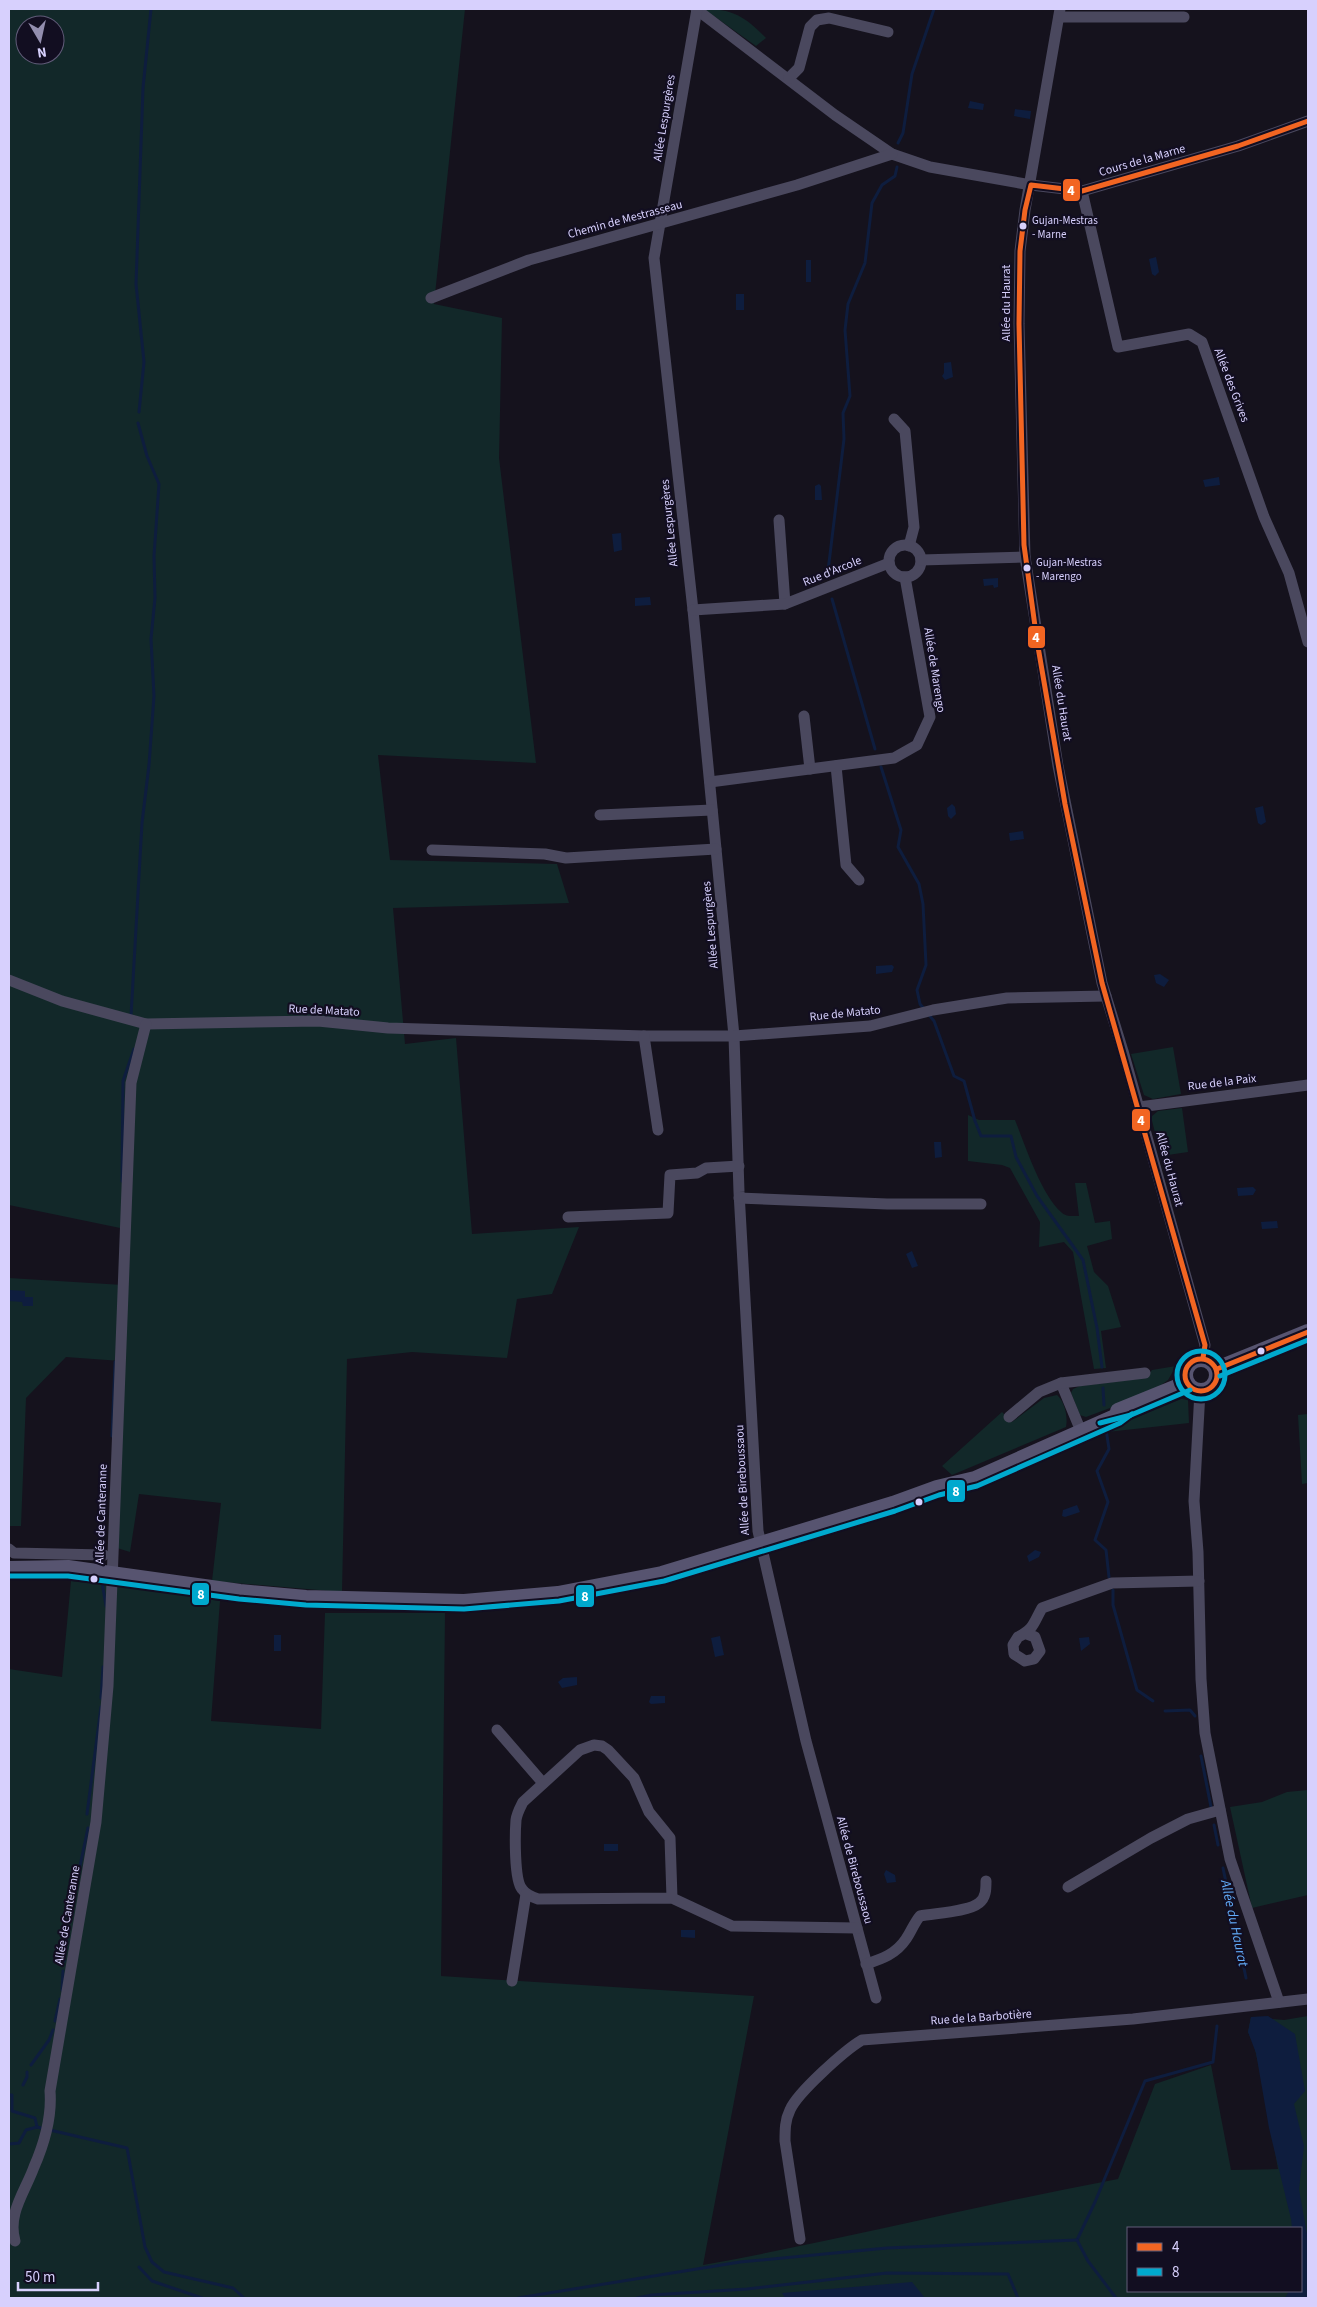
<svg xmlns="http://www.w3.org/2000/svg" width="1317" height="2307" font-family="'Source Sans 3',sans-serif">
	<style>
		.green { fill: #122829; fill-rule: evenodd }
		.water { fill: #0e1d3e }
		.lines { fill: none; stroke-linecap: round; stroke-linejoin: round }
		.stream { stroke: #0e1d3e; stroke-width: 3 }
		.street { stroke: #4a485e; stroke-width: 11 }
		.secondary { stroke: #575470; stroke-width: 16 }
		.bus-1-casing { stroke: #120e21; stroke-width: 9 }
		.bus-2-casing { stroke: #120e21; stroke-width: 9 }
		.bus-1 { stroke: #f26522; stroke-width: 5 }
		.bus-2 { stroke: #00a9ce; stroke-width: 5 }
		.bus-dot { fill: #d7d0fd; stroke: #120e21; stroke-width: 2 }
		.labels { text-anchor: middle; stroke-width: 4.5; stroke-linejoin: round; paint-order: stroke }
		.bus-label { font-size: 11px; fill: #d7d0fd; stroke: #120e21; text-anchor: start }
		.street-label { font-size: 12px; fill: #d7d0fd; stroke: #120e21 }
		.water-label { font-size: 14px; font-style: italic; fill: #62acfa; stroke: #120e21 }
		.line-badge { stroke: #120e21; stroke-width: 2 }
		.badge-label { font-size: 14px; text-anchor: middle; font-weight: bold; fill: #fff }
	</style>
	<rect width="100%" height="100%" fill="#15121d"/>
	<g class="green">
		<path d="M9,9H465L434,304L502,318L499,458L536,763L378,755L390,860L557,864L569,903L393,908L405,1044L456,1038L472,1234L579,1227L552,1294L517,1299L507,1358L412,1352L347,1359L342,1592L212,1581L221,1503L139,1494L130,1552L117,1548L121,1361L66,1357L26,1398L21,1526H9V1278L123,1285L125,1229L9,1205ZM25,25H55V55H25Z"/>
		<path d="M704,9C734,9 745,17 766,38L756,46Z"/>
		<polygon points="1173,1047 1181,1094 1153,1099 1144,1095 1131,1054"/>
		<polygon points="1182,1108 1188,1152 1161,1156 1151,1117 1158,1111"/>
		<path d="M968,1115L979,1120H1015C1025,1145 1041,1194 1061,1212C1066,1217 1072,1216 1079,1216L1075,1183H1086L1095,1223L1110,1221L1112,1239L1087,1246L1094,1272L1108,1286L1121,1327L1101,1331L1106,1368L1094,1369L1073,1252L1064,1242L1039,1247L1040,1222L1010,1168L1002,1165L968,1161Z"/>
		<polygon points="1176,1366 1168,1380 1150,1393 1086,1417 1080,1415 1071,1393 1073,1389 1080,1386 1145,1378 1152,1370"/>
		<path d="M1057,1395C1065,1402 1068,1417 1066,1427L952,1475L942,1466L1002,1412L1012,1422L1044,1398Z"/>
		<polygon points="1181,1399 1188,1400 1189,1423 1098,1433"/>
		<polygon points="1308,1414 1308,1483 1302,1484 1298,1415"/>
		<path d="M71,1581L139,1588L220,1601L211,1721L321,1729L325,1613H445L441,1976L754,1996L703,2265C842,2240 979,2205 1118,2179L1155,2084L1211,2065L1231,2170L1278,2169L1263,2085L1254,2045L1248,2032L1251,2017L1284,2020L1308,2016V2298H9V1669L62,1677ZM1128,2228H1301V2291H1128Z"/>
		<polygon points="1308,1790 1308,1895 1252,1908 1230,1807 1262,1802 1287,1792"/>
	</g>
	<g class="water">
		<polygon points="970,101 984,104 983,110 968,108"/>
		<polygon points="1015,109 1031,111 1030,119 1014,116"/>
		<polygon points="1156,257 1159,272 1155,276 1152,274 1149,259"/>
		<rect x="806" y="260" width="5" height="22"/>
		<rect x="736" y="294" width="8" height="16"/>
		<polygon points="951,362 953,377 945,380 942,376 944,373 944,363"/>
		<polygon points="1219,477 1220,485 1205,487 1203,480"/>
		<polygon points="819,484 821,486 822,500 815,500 815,486"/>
		<polygon points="621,533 622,550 614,552 612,534"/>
		<polygon points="998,578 998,587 994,588 993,585 984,586 983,579"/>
		<polygon points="650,597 651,605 635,606 635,598"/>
		<polygon points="952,804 955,807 956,814 951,819 948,816 947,808"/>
		<polygon points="1263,806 1266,822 1261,825 1258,823 1255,808"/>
		<polygon points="1023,831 1024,839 1010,841 1009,833"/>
		<polygon points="892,965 894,967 892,972 876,974 876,966"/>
		<polygon points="1160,974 1169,980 1164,987 1156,983 1154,975"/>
		<polygon points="934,1142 941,1142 942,1157 935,1158"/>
		<polygon points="1253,1187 1256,1190 1253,1195 1238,1196 1237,1188"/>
		<polygon points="1277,1221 1278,1228 1262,1229 1261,1222"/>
		<polygon points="912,1251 918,1266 912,1268 906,1254"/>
		<polygon points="9,1290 25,1291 25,1297 33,1297 33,1306 23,1306 22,1302 9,1301"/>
		<polygon points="1077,1505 1080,1512 1065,1517 1062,1516 1063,1510"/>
		<polygon points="1035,1550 1041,1552 1039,1557 1029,1562 1027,1556"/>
		<rect x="274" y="1635" width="7" height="16"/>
		<polygon points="720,1636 724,1655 715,1657 711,1638"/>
		<polygon points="1089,1637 1090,1644 1081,1651 1079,1638"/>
		<polygon points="577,1677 577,1685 562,1688 558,1682 563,1678"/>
		<polygon points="651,1696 665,1696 665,1703 651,1704 649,1702"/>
		<rect x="604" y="1844" width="14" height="7"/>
		<polygon points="886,1870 895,1875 896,1882 887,1883 884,1874"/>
		<polygon points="681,1930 695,1930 695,1938 681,1937"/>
		<polygon points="1268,2016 1295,2034 1305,2091 1294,2104 1304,2146 1299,2189 1308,2240 1307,2298 1285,2298 1289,2291 1301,2291 1301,2228 1292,2228 1291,2219 1269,2128 1256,2053 1248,2032 1251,2017"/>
		<polygon points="912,2282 925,2298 785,2298 782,2293"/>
	</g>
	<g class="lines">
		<g class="stream">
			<polyline points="898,143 903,133 912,74 934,9"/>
			<polyline points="139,412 144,362 136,284 143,88 151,9"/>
			<polyline points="828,571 844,439 843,413 850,396 845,330 848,304 865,263 872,203 882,185 895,176 897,167"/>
			<polyline points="832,599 875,749"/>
			<polyline points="881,767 901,830 898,847 919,884 923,904 926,965 917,990 920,1004 925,1010"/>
			<polyline points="929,1015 934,1021 954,1076 964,1081 975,1121 981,1136 1011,1136 1016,1157 1037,1196 1083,1260 1097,1328 1102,1367"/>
			<polyline points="131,1016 142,823 149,765 154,696 151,639 155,598 154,556 159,484 147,456 138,423"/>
			<polyline points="122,1181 123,1081 134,1049"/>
			<polyline points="1103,1388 1104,1405"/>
			<polyline points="1106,1429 1109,1449 1097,1471 1108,1502 1095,1540 1106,1550 1109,1577"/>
			<polyline points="112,1436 115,1362"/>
			<polyline points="102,1582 106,1606"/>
			<polyline points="1113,1590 1113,1605 1137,1690 1153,1701"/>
			<polyline points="101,1698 103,1667"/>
			<polyline points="1165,1711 1190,1710 1195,1716"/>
			<polyline points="1201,1756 1211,1807"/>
			<polyline points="87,1814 101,1707"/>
			<polyline points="1214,1825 1218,1845"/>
			<polyline points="1223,1868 1246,1978"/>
			<polyline points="68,1923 88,1828"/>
			<polyline points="64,1961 65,1952"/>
			<polyline points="62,1990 63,1971"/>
			<polyline points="55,2021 60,1999"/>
			<polyline points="31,2065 49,2040 53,2030"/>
			<polyline points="23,2085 27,2077 27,2072"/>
			<polyline points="9,2095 12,2095 12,2111 35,2118 37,2127"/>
			<polyline points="9,2144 19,2143 26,2130 37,2127 127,2148 145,2247 152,2262 164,2272 233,2288 244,2298"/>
			<polyline points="1077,2240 1095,2202 1145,2081 1213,2062 1217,2026"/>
			<polyline points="1077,2240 1088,2261 1116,2298"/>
			<polyline points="139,2267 152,2281 202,2298"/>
			<polyline points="518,2298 740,2262 887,2248 1077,2240"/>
			<polyline points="637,2298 652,2295 747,2289 887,2273 1008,2274 1018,2298"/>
		</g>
		<g class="street">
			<polyline points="696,9 835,115 892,154 930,167 1031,185 1082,191 1238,146 1308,121"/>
			<polyline points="697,9 654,258 693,610 734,1036 739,1192 758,1531 806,1741 876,1998"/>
			<polyline points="1060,9 1025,210 1020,251 1019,324 1025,557 1058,766 1102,983 1123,1051 1205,1345 1203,1358"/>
			<polyline points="1059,17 1184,17"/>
			<polyline points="789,78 799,68 810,27 817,20 829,18 888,32"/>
			<polyline points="1082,191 1118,347 1189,334 1202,342 1264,517 1289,573 1308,642"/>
			<polyline points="431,298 529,260 797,185 892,154"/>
			<polyline points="894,419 905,431 914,527 909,546"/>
			<polyline points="779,520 785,604"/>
			<circle cx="905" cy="561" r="16"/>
			<polyline points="921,560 1025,557"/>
			<polyline points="693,610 785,604 889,563"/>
			<polyline points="804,716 810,769"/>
			<polyline points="836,766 846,865 859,880"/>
			<polyline points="710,782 894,758 917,745 930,717 905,577"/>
			<polyline points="600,815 712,810"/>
			<polyline points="432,850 545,854 566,858 716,849"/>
			<polyline points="9,980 62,1001 146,1024 318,1021 388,1028 644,1036 734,1036 870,1026 933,1010 1007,998 1106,996"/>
			<polyline points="644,1036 658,1130"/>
			<polyline points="1139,1107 1308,1085"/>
			<polyline points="739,1198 887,1204 981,1204"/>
			<polyline points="568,1217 668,1213 670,1175 697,1173 706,1168 739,1166"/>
			<polyline points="1061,1383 1078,1424"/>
			<polyline points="1200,1391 1194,1501 1198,1552 1201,1679 1205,1733 1230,1859 1279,2002"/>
			<polyline points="1009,1417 1039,1392 1061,1383 1145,1373"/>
			<polyline points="9,1549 14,1553 104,1555"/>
			<path d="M1027,1634L1035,1637L1040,1651L1034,1659L1025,1661L1014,1654L1013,1645L1018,1637C1034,1629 1033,1624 1042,1608L1112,1583L1199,1581"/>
			<polyline points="497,1730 543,1783"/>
			<polyline points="1068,1887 1151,1838 1188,1819 1220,1810"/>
			<path d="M672,1898L670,1838L649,1812L634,1778L608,1750L602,1746L594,1745L580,1750L523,1802C520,1808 517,1813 516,1820C515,1833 514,1880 522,1889C526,1895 532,1897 538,1899L672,1898L732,1926L857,1928"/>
			<path d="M866,1964C882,1959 896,1954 906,1939C911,1932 914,1923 920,1916C935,1913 968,1912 979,1903C986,1898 986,1889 986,1881"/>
			<polyline points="512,1981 526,1894"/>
			<path d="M800,2239L785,2141C785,2130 785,2120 790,2110C797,2093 845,2050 862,2040L1133,2019L1308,1999"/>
			<path d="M15,2241C7,2214 25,2192 34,2167C44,2144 52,2116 50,2091L96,1822L108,1686L131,1083L146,1024"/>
		</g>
		<g class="secondary">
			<circle cx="1201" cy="1375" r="16"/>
			<polyline points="1217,1369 1308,1332"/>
			<polyline points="1118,1411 1187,1383"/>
			<polyline points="9,1569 68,1568 240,1592 306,1598 464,1602 558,1594 662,1574 893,1504 937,1488 975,1479 1117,1416 1128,1408"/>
		</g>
		<g class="bus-1-casing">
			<g id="bus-1">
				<polyline points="1203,1358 1205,1345 1102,983 1065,804 1037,641 1024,545 1019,324 1020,251 1025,210 1031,185 1082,191 1238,146 1308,121"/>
				<circle cx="1201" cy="1375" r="16"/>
				<polyline points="1217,1369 1308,1332"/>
			</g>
		</g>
		<g class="bus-2-casing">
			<g id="bus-2">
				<circle cx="1201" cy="1375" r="24"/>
				<polyline points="1220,1376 1308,1340"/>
				<polyline points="1100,1423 1131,1415 1190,1390"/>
				<polyline points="9,1576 68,1576 239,1599 306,1605 464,1609 559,1601 664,1581 895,1511 939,1495 977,1486 1120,1423 1132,1414"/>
			</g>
		</g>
		<use href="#bus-1" class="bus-1"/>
		<use href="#bus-2" class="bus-2"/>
	</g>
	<g class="bus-dot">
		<circle cx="1023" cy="226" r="4.5"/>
		<circle cx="1027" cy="568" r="4.5"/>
		<circle cx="1261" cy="1351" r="4.5"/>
		<circle cx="919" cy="1502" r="4.5"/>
		<circle cx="94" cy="1579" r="4.5"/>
	</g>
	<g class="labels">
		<g class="bus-label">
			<text x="1032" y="224">Gujan-Mestras<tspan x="1032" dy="14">- Marne</tspan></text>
			<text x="1036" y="566">Gujan-Mestras<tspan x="1036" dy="14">- Marengo</tspan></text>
		</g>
		<g class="street-label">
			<text transform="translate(664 118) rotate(-81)" y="4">Allée Lespurgères</text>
			<text transform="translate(1142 160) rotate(-16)" y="4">Cours de la Marne</text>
			<text transform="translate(625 219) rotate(-15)" y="4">Chemin de Mestrasseau</text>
			<text transform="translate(1006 303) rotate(-90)" y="4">Allée du Haurat</text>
			<text transform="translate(1232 385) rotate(69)" y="4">Allée des Grives</text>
			<text transform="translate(669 523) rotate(-96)" y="4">Allée Lespurgères</text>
			<text transform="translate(832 571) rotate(-22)" y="4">Rue d'Arcole</text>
			<text transform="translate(935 670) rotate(81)" y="4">Allée de Marengo</text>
			<text transform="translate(1062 703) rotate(81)" y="4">Allée du Haurat</text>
			<text transform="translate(710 925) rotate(-95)" y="4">Allée Lespurgères</text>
			<text transform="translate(324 1010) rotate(3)" y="4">Rue de Matato</text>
			<text transform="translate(845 1013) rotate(-6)" y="4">Rue de Matato</text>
			<text transform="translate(1222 1082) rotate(-7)" y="4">Rue de la Paix</text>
			<text transform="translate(1170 1169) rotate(75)" y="4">Allée du Haurat</text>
			<text transform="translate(742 1480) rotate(-93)" y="4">Allée de Bireboussaou</text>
			<text transform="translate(101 1514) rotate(-88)" y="4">Allée de Canteranne</text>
			<text transform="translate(855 1870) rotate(75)" y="4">Allée de Bireboussaou</text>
			<text transform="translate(67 1915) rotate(-80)" y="4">Allée de Canteranne</text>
			<text transform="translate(981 2017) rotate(-4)" y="4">Rue de la Barbotière</text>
		</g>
		<g class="water-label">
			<text transform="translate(1235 1923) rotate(78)" y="5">Allée du Haurat</text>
		</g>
	</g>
	<g class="line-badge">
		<rect x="1062" y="178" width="19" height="24" rx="5" fill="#f26522"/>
		<rect x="1027" y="625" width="19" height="24" rx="5" fill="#f26522"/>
		<rect x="1131" y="1108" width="20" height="24" rx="5" fill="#f26522"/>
		<rect x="946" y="1479" width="20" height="24" rx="5" fill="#00a9ce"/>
		<rect x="191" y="1582" width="19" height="24" rx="5" fill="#00a9ce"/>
		<rect x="575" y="1584" width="20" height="24" rx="5" fill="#00a9ce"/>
	</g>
	<g class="badge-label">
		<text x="1071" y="195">4</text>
		<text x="1036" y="642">4</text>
		<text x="1141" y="1125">4</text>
		<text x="956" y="1496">8</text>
		<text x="201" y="1599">8</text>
		<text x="585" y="1601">8</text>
	</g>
	<rect width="1317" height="2307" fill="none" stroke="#d7d0fd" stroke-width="20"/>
	<rect x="1127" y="2227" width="175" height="65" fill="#120e21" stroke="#615c79"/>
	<rect x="1137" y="2243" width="25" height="8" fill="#f26522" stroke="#615c79"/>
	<text x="1172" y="2252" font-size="15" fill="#d7d0fd">4</text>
	<rect x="1137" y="2268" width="25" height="8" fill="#00a9ce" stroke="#615c79"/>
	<text x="1172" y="2277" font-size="15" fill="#d7d0fd">8</text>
	<g transform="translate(40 40) rotate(171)"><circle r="24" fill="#120e21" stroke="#615c79"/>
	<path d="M0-4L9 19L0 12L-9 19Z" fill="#938eaf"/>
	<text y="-8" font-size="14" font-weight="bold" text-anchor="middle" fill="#d7d0fd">N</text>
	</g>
	<path d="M18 2282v8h80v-8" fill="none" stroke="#d7d0fd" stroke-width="2.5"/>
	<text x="25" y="2282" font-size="15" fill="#d7d0fd" stroke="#120e21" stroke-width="4" paint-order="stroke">50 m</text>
</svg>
